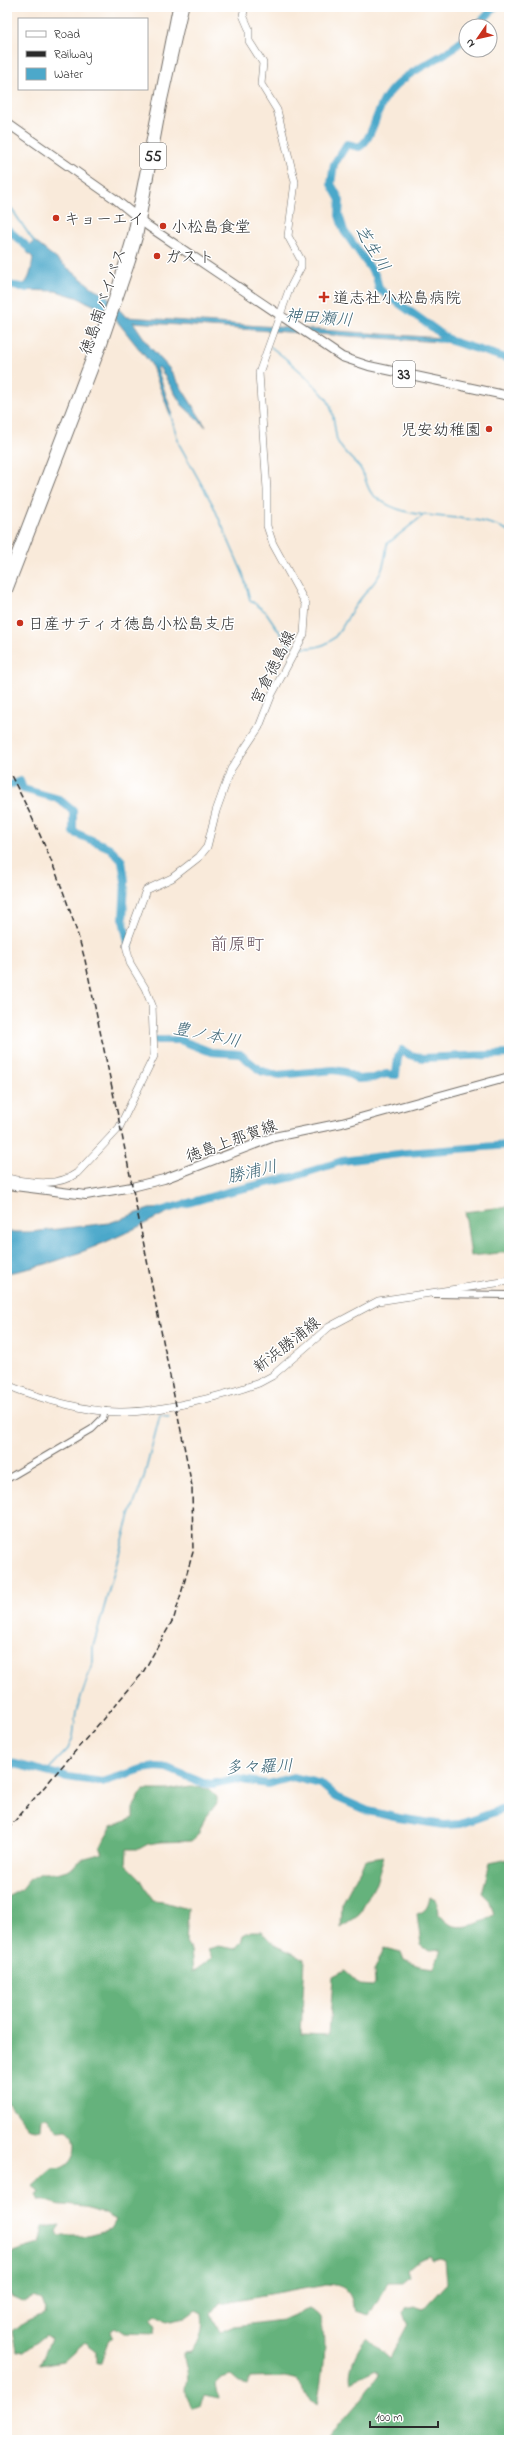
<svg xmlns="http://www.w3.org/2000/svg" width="516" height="2447" font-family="'Indie Flower','Klee One',sans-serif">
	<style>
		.forest { fill: #65b27b; stroke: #486e53 }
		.water { fill: #4ca8ca; stroke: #3c6a7a }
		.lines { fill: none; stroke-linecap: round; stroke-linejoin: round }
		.stream { stroke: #4ca8ca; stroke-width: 1.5 }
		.canal { stroke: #4ca8ca; stroke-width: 4.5 }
		.river { stroke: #4ca8ca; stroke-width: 8 }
		.tertiary-casing { stroke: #736e68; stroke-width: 8 }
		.secondary-casing { stroke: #736e68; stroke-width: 8 }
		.primary-casing { stroke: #736e68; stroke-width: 10 }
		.trunk-casing { stroke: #736e68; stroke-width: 10 }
		.tertiary { stroke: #fff; stroke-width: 6 }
		.secondary { stroke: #fff; stroke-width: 7 }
		.primary { stroke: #fff; stroke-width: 8 }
		.trunk { stroke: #fff; stroke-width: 8 }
		.rail { stroke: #2b2b2b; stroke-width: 1.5; stroke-dasharray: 6 3; stroke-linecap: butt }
		.poi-dot { fill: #c8321e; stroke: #fff; stroke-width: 1.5 }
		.labels { text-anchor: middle; stroke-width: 3; stroke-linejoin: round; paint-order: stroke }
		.shield { fill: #fff; stroke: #6b6b6b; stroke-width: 1 }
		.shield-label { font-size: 15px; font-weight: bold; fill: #2b2b2b }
		.poi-label { font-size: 16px; fill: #2b2b2b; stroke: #fff; text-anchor: start }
		.street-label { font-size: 16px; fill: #2b2b2b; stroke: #fff }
		.water-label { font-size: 17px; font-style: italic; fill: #3a6373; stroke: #fff }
		.quarter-label { font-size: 18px; fill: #644f5a; stroke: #fff }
	</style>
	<rect width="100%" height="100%" fill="#fff"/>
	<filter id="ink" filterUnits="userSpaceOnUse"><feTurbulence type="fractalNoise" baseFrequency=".025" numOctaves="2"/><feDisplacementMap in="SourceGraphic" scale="8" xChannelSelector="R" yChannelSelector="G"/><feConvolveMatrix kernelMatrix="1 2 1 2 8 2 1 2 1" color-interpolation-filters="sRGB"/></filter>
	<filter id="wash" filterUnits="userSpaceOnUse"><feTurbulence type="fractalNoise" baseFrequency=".012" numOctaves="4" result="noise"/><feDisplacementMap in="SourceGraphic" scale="16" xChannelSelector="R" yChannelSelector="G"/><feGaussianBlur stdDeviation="0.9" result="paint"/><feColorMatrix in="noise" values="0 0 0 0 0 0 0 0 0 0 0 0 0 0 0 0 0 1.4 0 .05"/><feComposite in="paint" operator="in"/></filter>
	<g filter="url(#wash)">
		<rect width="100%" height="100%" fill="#f9eada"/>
		<g class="forest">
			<polygon points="509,1206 509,1252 471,1256 465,1212"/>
			<path d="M190,1786L209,1789L217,1797V1803L204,1820L198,1835L191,1841L160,1842L148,1844L139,1849H127L126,1864L140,1878L153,1901L164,1902L188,1909L186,1942L191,1950L193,1972L212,1958L208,1949L219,1946L235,1949L241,1942L243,1935L251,1931H262L275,1945L305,1959L301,2034L329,2035L333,1977L345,1971L360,1985L373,1986L375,1983L374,1971L384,1948L401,1952L404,1960L419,1966L434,1968L441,1950L429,1951L421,1945L417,1914C426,1911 428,1907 430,1897L437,1901L438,1915C443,1918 449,1925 454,1926C467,1929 485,1922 494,1914L489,1900L482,1893L490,1863L509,1859V2440H329C343,2416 365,2399 379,2375L376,2370L351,2382C347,2369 358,2347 367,2338L390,2358L408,2324L404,2313L406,2308L415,2306L423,2309L447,2283L445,2260L440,2258L433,2260L430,2256C420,2258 414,2263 407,2270L409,2277L402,2283H388L369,2315L356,2311C349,2292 348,2285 326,2284L220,2303L211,2314L220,2332L234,2326L282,2320L309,2309C312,2311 317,2313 319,2316C329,2332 321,2386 317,2405L309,2398L298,2380L285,2377L250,2378L247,2385L239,2383L230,2375L222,2378L216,2384L219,2399L204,2396L200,2405L193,2407C180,2387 190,2390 187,2371C186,2365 184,2359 184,2353L192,2352C201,2339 204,2329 202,2313L196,2310L185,2318L166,2322L155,2315L150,2320L155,2327L154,2334L124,2333L115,2327L111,2330L113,2336L108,2341L101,2363H97V2351L85,2342L64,2361L40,2365L51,2339L45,2335L24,2351L17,2352L13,2331L24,2322L44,2314L45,2308L42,2300L34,2297L24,2302L11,2296L8,2290L7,2231L9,2235V2253L39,2244L43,2227L60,2225L56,2231L58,2236H83L111,2229L116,2220C94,2207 88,2207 64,2205C53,2205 52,2200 39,2201L36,2195L39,2193L33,2186L52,2169C74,2171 82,2142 68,2129L59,2130L53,2126L47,2117L42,2118L41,2130L35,2131L28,2128L7,2101V1897L22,1889L29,1880L41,1873H57L67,1870L85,1858L103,1853L100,1847L112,1826L134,1818V1806L143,1790H168Z"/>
			<polygon points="384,1857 376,1883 359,1915 341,1928 342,1904 365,1860"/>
		</g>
		<g class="water">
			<path d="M34,241L93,288L107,296L126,317L441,338L440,342L133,322L150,347L169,368L206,427L182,405L159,367L157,368L172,413L170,414L151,364L117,321L104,310L76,297L56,291L17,290L18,287C31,284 31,268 33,258L27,252Z"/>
			<path d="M176,1208C123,1235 67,1263 7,1273V1232H32L109,1223L149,1209Z"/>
		</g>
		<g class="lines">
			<g class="stream">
				<polyline points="7,202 34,242"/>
				<path d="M271,347C291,362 310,379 326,398C334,408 334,428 337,440C341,451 353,459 360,468C366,476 366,488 373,495C412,528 464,507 509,531"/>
				<polyline points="170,412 179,444 213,505 243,574 250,600 266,612 287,643 293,646"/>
				<path d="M300,648C339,650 339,627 358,602C378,576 383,579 387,544L425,514"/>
				<polyline points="47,1771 68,1749 73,1737 76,1712 93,1662 93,1647 130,1515 144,1477 160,1415 169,1416"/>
			</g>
			<polyline class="canal" points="435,340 451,341"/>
			<g class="river">
				<polyline points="477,26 495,7"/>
				<path d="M466,37C442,62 407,67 386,97C376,111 372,141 359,147L347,144L334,164L331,184L340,200L339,215L344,231L376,276L379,289L451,341L509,359"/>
				<polyline points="7,229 38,256"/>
				<polyline points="7,285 27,288"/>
				<polyline points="7,786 20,781 23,789 59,799 73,811 73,832 110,848 122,861 125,881 123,920 129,946"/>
				<polyline points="157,1040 180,1040 211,1052 240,1054 261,1071 277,1075 334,1070 345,1072 358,1079 373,1078 386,1074 396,1075 398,1057 402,1050 410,1055 423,1058 509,1054"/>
				<polyline points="160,1211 227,1192 293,1177 342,1161 407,1153 509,1145"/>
				<polyline points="7,1762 67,1777 103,1782 142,1769 157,1767 167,1768 203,1783 212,1784 236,1779 268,1784 293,1777 321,1784 336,1797 368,1811 399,1818 444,1825 460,1824 509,1807"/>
			</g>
		</g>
	</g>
	<g filter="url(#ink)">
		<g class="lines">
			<g class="tertiary-casing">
				<g id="tertiary">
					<polyline points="434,1294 509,1295"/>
					<polyline points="7,1479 92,1429 103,1418 105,1411"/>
				</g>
			</g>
			<g class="secondary-casing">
				<g id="secondary">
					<path d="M7,1178C30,1182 56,1188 77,1173L119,1128L154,1056L152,1005L145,988L130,963L126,945L128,939L146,890L172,878L199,857L207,847L216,811L231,769L259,727L272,694L304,634L306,604L273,544L267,526V489L259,373L289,290L301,267V260L288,236L295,182L277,110L261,84L263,63L249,41V29L243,15L245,7"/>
					<path d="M7,1385C37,1398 87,1412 119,1412C158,1413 223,1396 259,1383L272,1376L329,1327L378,1301L509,1281"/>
				</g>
			</g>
			<g class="primary-casing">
				<g id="primary">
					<polyline points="7,123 115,199 148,226 342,357 369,366 509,396"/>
					<polyline points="7,1185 86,1195 132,1187 164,1179 274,1137 342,1123 509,1077"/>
				</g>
			</g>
			<g class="trunk-casing">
				<g id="trunk">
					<polyline points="7,577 113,299 132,235 177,7"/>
					<polyline points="7,593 101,349 131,261 138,237 163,100 184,7"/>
				</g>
			</g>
			<use href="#tertiary" class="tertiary"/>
			<use href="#secondary" class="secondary"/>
			<use href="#primary" class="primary"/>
			<use href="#trunk" class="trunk"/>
			<path class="rail" d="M7,768C40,830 67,893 85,960L121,1130L192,1486L193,1552L174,1618L142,1674L7,1830"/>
		</g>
	</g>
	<g class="poi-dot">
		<circle cx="56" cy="218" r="4"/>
		<circle cx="163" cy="226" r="4"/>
		<circle cx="157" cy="256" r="4"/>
		<path d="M322 291h4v4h4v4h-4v4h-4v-4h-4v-4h4z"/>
		<circle cx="489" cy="429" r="4"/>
		<circle cx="20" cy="623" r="4"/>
	</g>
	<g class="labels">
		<g class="shield">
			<rect x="140" y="143" width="26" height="26" rx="3"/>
			<rect x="393" y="361" width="22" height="26" rx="3"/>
		</g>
		<g class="shield-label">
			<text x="153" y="161">55</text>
			<text x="404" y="379">33</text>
		</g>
		<g class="poi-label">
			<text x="64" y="224">キョーエイ</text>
			<text x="171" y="232">小松島食堂</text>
			<text x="165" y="262">ガスト</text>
			<text x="333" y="303">道志社小松島病院</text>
			<text x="481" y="435" text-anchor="end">児安幼稚園</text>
			<text x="28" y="629">日産サティオ徳島小松島支店</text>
		</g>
		<g class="street-label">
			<text transform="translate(102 301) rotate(-71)" y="6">徳島南バイパス</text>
			<text transform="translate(272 667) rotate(-64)" y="6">宮倉徳島線</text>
			<text transform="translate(231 1140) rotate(-20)" y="6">徳島上那賀線</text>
			<text transform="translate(286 1344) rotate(-38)" y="6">新浜勝浦線</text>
		</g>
		<g class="water-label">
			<text transform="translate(373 248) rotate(58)" y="6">芝生川</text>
			<text transform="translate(319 317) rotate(4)" y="6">神田瀬川</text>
			<text transform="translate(207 1034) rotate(12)" y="6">豊ノ本川</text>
			<text transform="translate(252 1171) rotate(-13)" y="6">勝浦川</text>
			<text transform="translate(259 1766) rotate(-2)" y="6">多々羅川</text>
		</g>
		<g class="quarter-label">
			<text x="237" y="950">前原町</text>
		</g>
	</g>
	<rect width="516" height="2447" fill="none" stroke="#fff" stroke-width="24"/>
	<rect x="18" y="18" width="130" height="72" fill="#ffffff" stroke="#aaaaaa"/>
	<rect x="26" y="31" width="20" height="6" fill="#ffffff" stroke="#aaaaaa"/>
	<text x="54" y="38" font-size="12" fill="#2b2b2b">Road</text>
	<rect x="26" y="51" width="20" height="6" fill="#2b2b2b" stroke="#aaaaaa"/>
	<text x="54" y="58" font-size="12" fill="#2b2b2b">Railway</text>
	<rect x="26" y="68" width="20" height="12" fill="#4ca8ca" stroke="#aaaaaa"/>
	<text x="54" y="78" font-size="12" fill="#2b2b2b">Water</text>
	<g transform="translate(478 38) rotate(236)"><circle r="19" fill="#ffffff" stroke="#aaaaaa"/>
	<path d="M0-3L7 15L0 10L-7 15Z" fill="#c8321e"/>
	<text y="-6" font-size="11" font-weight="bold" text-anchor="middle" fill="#2b2b2b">N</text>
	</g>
	<path d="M370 2421v6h68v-6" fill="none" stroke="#2b2b2b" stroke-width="2"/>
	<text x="376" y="2421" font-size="12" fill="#2b2b2b" stroke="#ffffff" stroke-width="3" paint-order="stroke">100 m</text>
</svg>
